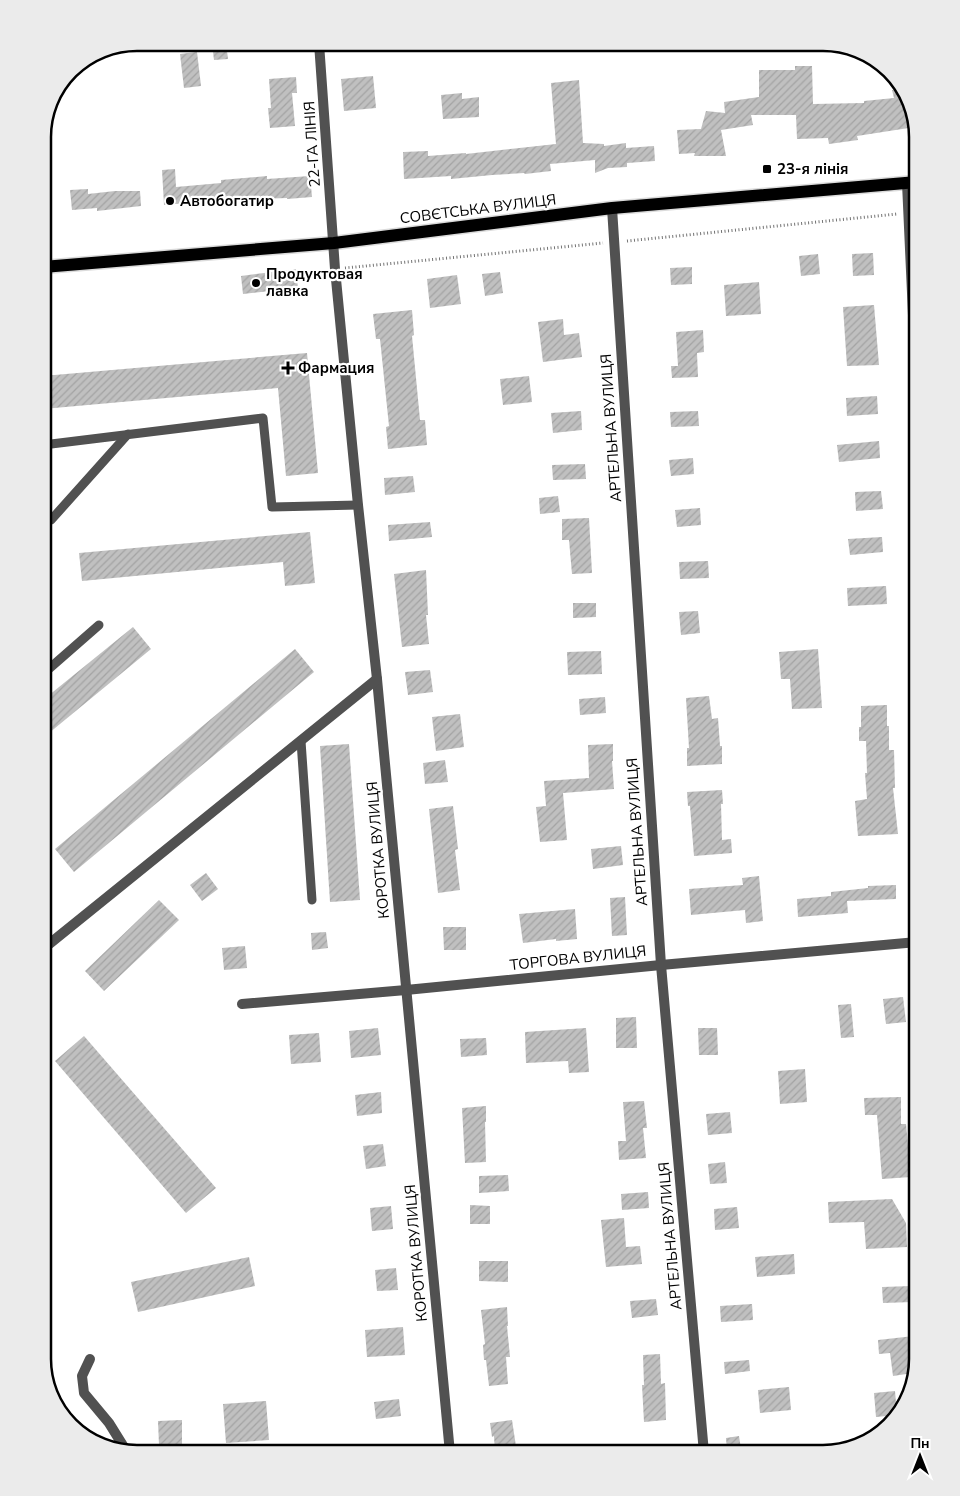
<svg xmlns="http://www.w3.org/2000/svg" width="960" height="1496" font-family="'Nunito Sans',sans-serif">
	<style>
		.building { fill: url(#building-hatch) }
		.lines { fill: none; stroke-linecap: round; stroke-linejoin: round }
		.primary-casing { stroke: #dbdbdb; stroke-width: 15 }
		.path { stroke: #737373; stroke-width: 3; stroke-dasharray: 1 2.5; stroke-linecap: butt }
		.lane { stroke: #515151; stroke-width: 9 }
		.street { stroke: #515151; stroke-width: 10 }
		.primary { stroke: #000; stroke-width: 12 }
		.poi-dot { fill: #000; stroke: #fff; stroke-width: 2 }
		.labels { text-anchor: middle; stroke-width: 4.5; stroke-linejoin: round; paint-order: stroke }
		.street-label { font-size: 15px; fill: #000; stroke: #fff }
		.poi-label { font-size: 15px; font-weight: bold; fill: #000; stroke: #fff; text-anchor: start }
		.rim { fill: none; stroke: #000; stroke-width: 2.5 }
	</style>
	<defs>
		<pattern id="building-hatch" width="6" height="6" patternUnits="userSpaceOnUse" patternTransform="scale(1.25)"><rect width="6" height="6" fill="#c0c0c0"/><path d="M-1 1l2-2M0 6l6-6M5 7l2-2" fill="none" stroke="#a3a3a3"/></pattern>
	</defs>
	<rect width="100%" height="100%" fill="#fff"/>
	<g class="building">
		<polygon points="212,43 226,43 228,59 214,60"/>
		<polygon points="197,52 201,86 184,88 180,54"/>
		<polygon points="795,66 812,66 813,104 864,103 864,101 894,98 892,90 902,89 908,95 915,127 857,136 858,140 829,144 828,138 797,139 796,115 751,115 753,125 721,130 726,156 694,156 695,153 679,154 677,130 701,129 706,111 725,113 724,102 759,97 759,70 795,70"/>
		<polygon points="373,76 376,108 344,111 341,79"/>
		<polygon points="296,77 297,93 292,93 295,126 270,128 268,108 271,108 269,79"/>
		<polygon points="579,80 583,143 604,144 604,146 626,143 626,148 654,146 655,161 627,163 627,167 608,168 595,173 595,160 550,164 551,171 525,174 524,173 492,175 451,179 451,176 404,179 403,152 428,151 428,156 466,153 466,154 556,144 551,83"/>
		<polygon points="462,93 462,99 479,97 479,117 443,119 441,95"/>
		<polygon points="175,169 176,187 221,183 221,180 267,176 267,179 310,176 312,197 287,199 287,198 257,199 223,203 223,200 164,205 162,170"/>
		<polygon points="88,189 88,194 115,191 140,191 141,206 97,211 97,208 72,210 70,190"/>
		<polygon points="873,253 874,275 853,276 852,254"/>
		<polygon points="818,254 820,274 801,276 799,256"/>
		<polygon points="692,267 692,284 671,285 670,268"/>
		<polygon points="296,269 298,288 243,294 241,276"/>
		<polygon points="500,272 503,293 485,296 482,274"/>
		<polygon points="457,275 461,304 430,308 427,279"/>
		<polygon points="759,282 761,314 726,316 724,285"/>
		<polygon points="874,305 879,365 847,366 843,307"/>
		<polygon points="412,310 414,335 412,336 420,420 425,420 427,445 388,449 386,427 389,426 380,339 376,339 373,314"/>
		<polygon points="563,319 564,335 579,333 582,357 543,362 538,322"/>
		<polygon points="703,330 704,352 697,353 698,377 672,378 671,366 678,366 676,332"/>
		<polygon points="307,353 318,473 286,476 278,388 43,409 43,376"/>
		<polygon points="529,376 532,402 503,405 500,379"/>
		<polygon points="877,396 878,414 847,416 846,398"/>
		<polygon points="581,411 582,430 553,433 551,413"/>
		<polygon points="698,411 699,426 671,427 670,412"/>
		<polygon points="879,441 880,458 839,462 837,445"/>
		<polygon points="693,458 694,474 671,476 669,460"/>
		<polygon points="585,464 586,479 553,480 552,465"/>
		<polygon points="413,476 415,492 385,495 384,478"/>
		<polygon points="881,491 883,509 856,511 855,492"/>
		<polygon points="558,496 560,512 540,514 539,498"/>
		<polygon points="700,508 701,525 677,527 675,510"/>
		<polygon points="589,518 592,573 572,574 569,540 562,540 562,519"/>
		<polygon points="430,522 432,537 389,541 388,525"/>
		<polygon points="310,532 315,583 285,586 283,562 82,581 79,553"/>
		<polygon points="882,537 883,552 850,555 848,539"/>
		<polygon points="708,561 709,578 680,579 679,562"/>
		<polygon points="426,570 428,615 426,615 429,644 402,647 394,574"/>
		<polygon points="886,586 887,604 848,606 847,588"/>
		<polygon points="573,603 596,603 596,617 573,618"/>
		<polygon points="698,611 700,633 681,635 679,612"/>
		<polygon points="133,627 151,649 43,738 43,700"/>
		<polygon points="295,649 314,672 74,872 55,849"/>
		<polygon points="818,649 822,708 792,709 790,679 781,679 779,652"/>
		<polygon points="601,651 602,674 568,675 567,652"/>
		<polygon points="430,670 433,692 408,695 405,672"/>
		<polygon points="709,696 712,719 718,718 720,746 722,746 722,764 687,766 687,748 689,748 686,698"/>
		<polygon points="605,697 606,713 580,715 579,699"/>
		<polygon points="887,705 887,726 889,726 889,750 894,750 895,788 893,788 898,834 858,836 855,801 867,799 865,773 867,773 866,741 859,741 859,727 861,727 861,706"/>
		<polygon points="460,714 464,747 436,751 432,717"/>
		<polygon points="349,744 360,900 330,902 320,746"/>
		<polygon points="613,744 613,761 612,761 614,789 563,793 567,840 540,842 536,807 546,806 544,781 589,778 588,745"/>
		<polygon points="445,760 448,782 425,784 423,763"/>
		<polygon points="722,790 723,804 721,804 722,840 731,839 732,853 694,856 690,806 688,806 687,792"/>
		<polygon points="453,806 458,849 455,850 460,890 438,893 429,809"/>
		<polygon points="621,846 623,865 593,869 591,849"/>
		<polygon points="206,873 218,889 202,901 190,885"/>
		<polygon points="759,876 763,921 746,923 745,910 691,915 689,889 743,885 742,878"/>
		<polygon points="896,885 896,899 847,901 848,913 798,917 797,899 831,896 831,892 868,888 868,886"/>
		<polygon points="625,897 627,935 612,936 610,898"/>
		<polygon points="159,900 179,920 104,991 85,971"/>
		<polygon points="575,909 577,939 556,941 556,939 523,943 519,914"/>
		<polygon points="443,927 466,927 466,950 444,950"/>
		<polygon points="326,932 328,948 312,950 311,933"/>
		<polygon points="245,946 247,968 224,970 222,948"/>
		<polygon points="903,997 906,1022 886,1024 883,999"/>
		<polygon points="851,1004 854,1037 841,1038 838,1005"/>
		<polygon points="636,1017 637,1048 616,1048 616,1018"/>
		<polygon points="378,1028 381,1055 351,1058 349,1031"/>
		<polygon points="586,1028 589,1072 569,1073 568,1061 526,1063 525,1032"/>
		<polygon points="698,1028 717,1028 718,1055 699,1055"/>
		<polygon points="319,1033 321,1062 291,1064 289,1035"/>
		<polygon points="84,1036 216,1188 186,1213 55,1061"/>
		<polygon points="486,1038 487,1055 461,1057 460,1039"/>
		<polygon points="805,1069 807,1102 780,1104 778,1071"/>
		<polygon points="381,1092 382,1113 357,1116 355,1095"/>
		<polygon points="901,1097 901,1124 906,1124 911,1177 882,1179 877,1115 865,1115 864,1098"/>
		<polygon points="644,1101 647,1128 643,1128 646,1158 619,1160 618,1141 626,1141 623,1102"/>
		<polygon points="486,1106 486,1122 485,1122 486,1162 465,1163 462,1108"/>
		<polygon points="730,1112 732,1133 708,1135 706,1114"/>
		<polygon points="383,1144 386,1166 366,1169 363,1146"/>
		<polygon points="725,1162 727,1183 710,1184 708,1164"/>
		<polygon points="508,1175 509,1191 479,1193 479,1176"/>
		<polygon points="648,1192 649,1208 622,1210 621,1194"/>
		<polygon points="892,1199 906,1223 907,1247 866,1249 864,1222 829,1223 828,1202"/>
		<polygon points="470,1205 490,1206 490,1224 470,1224"/>
		<polygon points="391,1206 393,1229 372,1231 370,1208"/>
		<polygon points="737,1207 739,1228 715,1230 714,1209"/>
		<polygon points="624,1218 626,1247 640,1246 642,1264 606,1267 601,1220"/>
		<polygon points="794,1254 795,1274 757,1277 755,1257"/>
		<polygon points="249,1257 255,1286 138,1312 131,1282"/>
		<polygon points="479,1261 508,1261 508,1282 479,1281"/>
		<polygon points="396,1268 398,1290 377,1291 375,1270"/>
		<polygon points="912,1286 913,1302 883,1303 882,1287"/>
		<polygon points="656,1299 658,1315 632,1318 630,1301"/>
		<polygon points="752,1304 753,1320 721,1322 720,1306"/>
		<polygon points="507,1307 508,1326 507,1326 510,1357 506,1357 508,1384 489,1386 486,1360 484,1360 483,1345 485,1344 481,1310"/>
		<polygon points="403,1327 405,1355 367,1357 365,1330"/>
		<polygon points="914,1336 917,1361 913,1373 893,1376 890,1353 879,1354 878,1340"/>
		<polygon points="660,1354 661,1384 665,1383 666,1420 644,1422 642,1385 644,1385 643,1355"/>
		<polygon points="749,1360 750,1371 725,1374 724,1362"/>
		<polygon points="789,1387 791,1410 760,1413 758,1390"/>
		<polygon points="895,1391 897,1415 876,1417 874,1393"/>
		<polygon points="399,1399 401,1416 376,1419 374,1402"/>
		<polygon points="266,1401 269,1440 226,1443 223,1404"/>
		<polygon points="182,1420 182,1445 159,1445 158,1421"/>
		<polygon points="512,1420 517,1453 495,1453 494,1436 492,1437 490,1423"/>
		<polygon points="739,1436 741,1449 727,1450 726,1438"/>
	</g>
	<g class="lines">
		<g class="primary-casing">
			<polyline id="primary" points="43,267 334,243 612,208 917,182"/>
		</g>
		<g class="path">
			<polyline points="627,241 897,214"/>
			<polyline points="345,268 603,243"/>
		</g>
		<g class="lane">
			<polyline points="43,445 263,418 272,507 358,505"/>
			<polyline points="43,521 51,520 128,434"/>
			<polyline points="43,674 99,625"/>
			<polyline points="301,741 312,900"/>
		</g>
		<g class="street">
			<polyline points="319,43 335,269 358,505 377,679 450,1453"/>
			<polyline points="907,183 917,403"/>
			<polyline points="612,208 661,965 704,1453"/>
			<polyline points="43,949 377,679"/>
			<polyline points="242,1004 406,990 661,965 917,942"/>
			<polyline points="90,1359 82,1376 84,1393 109,1423 127,1452"/>
		</g>
		<use href="#primary" class="primary"/>
	</g>
	<g class="poi-dot">
		<rect x="762" y="164" width="10" height="10" rx="2.5"/>
		<circle cx="170" cy="201" r="5"/>
		<circle cx="256" cy="283" r="5"/>
		<path d="M285.5 360.5h5v5h5v5h-5v5h-5v-5h-5v-5h5z"/>
	</g>
	<g class="labels">
		<g class="street-label">
			<text transform="translate(312 144) rotate(-94)" y="5">22-ГА ЛІНІЯ</text>
			<text transform="translate(478 209) rotate(-7)" y="5">СОВЄТСЬКА ВУЛИЦЯ</text>
			<text transform="translate(611 428) rotate(-94)" y="5">АРТЕЛЬНА ВУЛИЦЯ</text>
			<text transform="translate(637 832) rotate(-94)" y="5">АРТЕЛЬНА ВУЛИЦЯ</text>
			<text transform="translate(378 850) rotate(-95)" y="5">КОРОТКА ВУЛИЦЯ</text>
			<text transform="translate(578 958) rotate(-6)" y="5">ТОРГОВА ВУЛИЦЯ</text>
			<text transform="translate(670 1236) rotate(-95)" y="5">АРТЕЛЬНА ВУЛИЦЯ</text>
			<text transform="translate(416 1253) rotate(-95)" y="5">КОРОТКА ВУЛИЦЯ</text>
		</g>
		<g class="poi-label">
			<text x="777" y="174">23-я лінія</text>
			<text x="180" y="206">Автобогатир</text>
			<text x="266" y="279">Продуктовая<tspan x="266" dy="17">лавка</tspan></text>
			<text x="298" y="373">Фармация</text>
		</g>
	</g>
	<path d="M0 0H960V1496H0ZM137 51H823A86 86 0 0 1 909 137V1359A86 86 0 0 1 823 1445H137A86 86 0 0 1 51 1359V137A86 86 0 0 1 137 51Z" fill="#ebebeb" fill-rule="evenodd"/>
	<path class="rim" d="M137 51H823A86 86 0 0 1 909 137V1359A86 86 0 0 1 823 1445H137A86 86 0 0 1 51 1359V137A86 86 0 0 1 137 51Z"/>
	<g transform="translate(920 1456)" stroke="#ffffff" stroke-width="4" paint-order="stroke">
	<path d="M0-4L9 19L0 12L-9 19Z" fill="#000000"/>
	<text y="-8" font-size="14" font-weight="bold" text-anchor="middle" fill="#000000">Пн</text>
	</g>
</svg>
